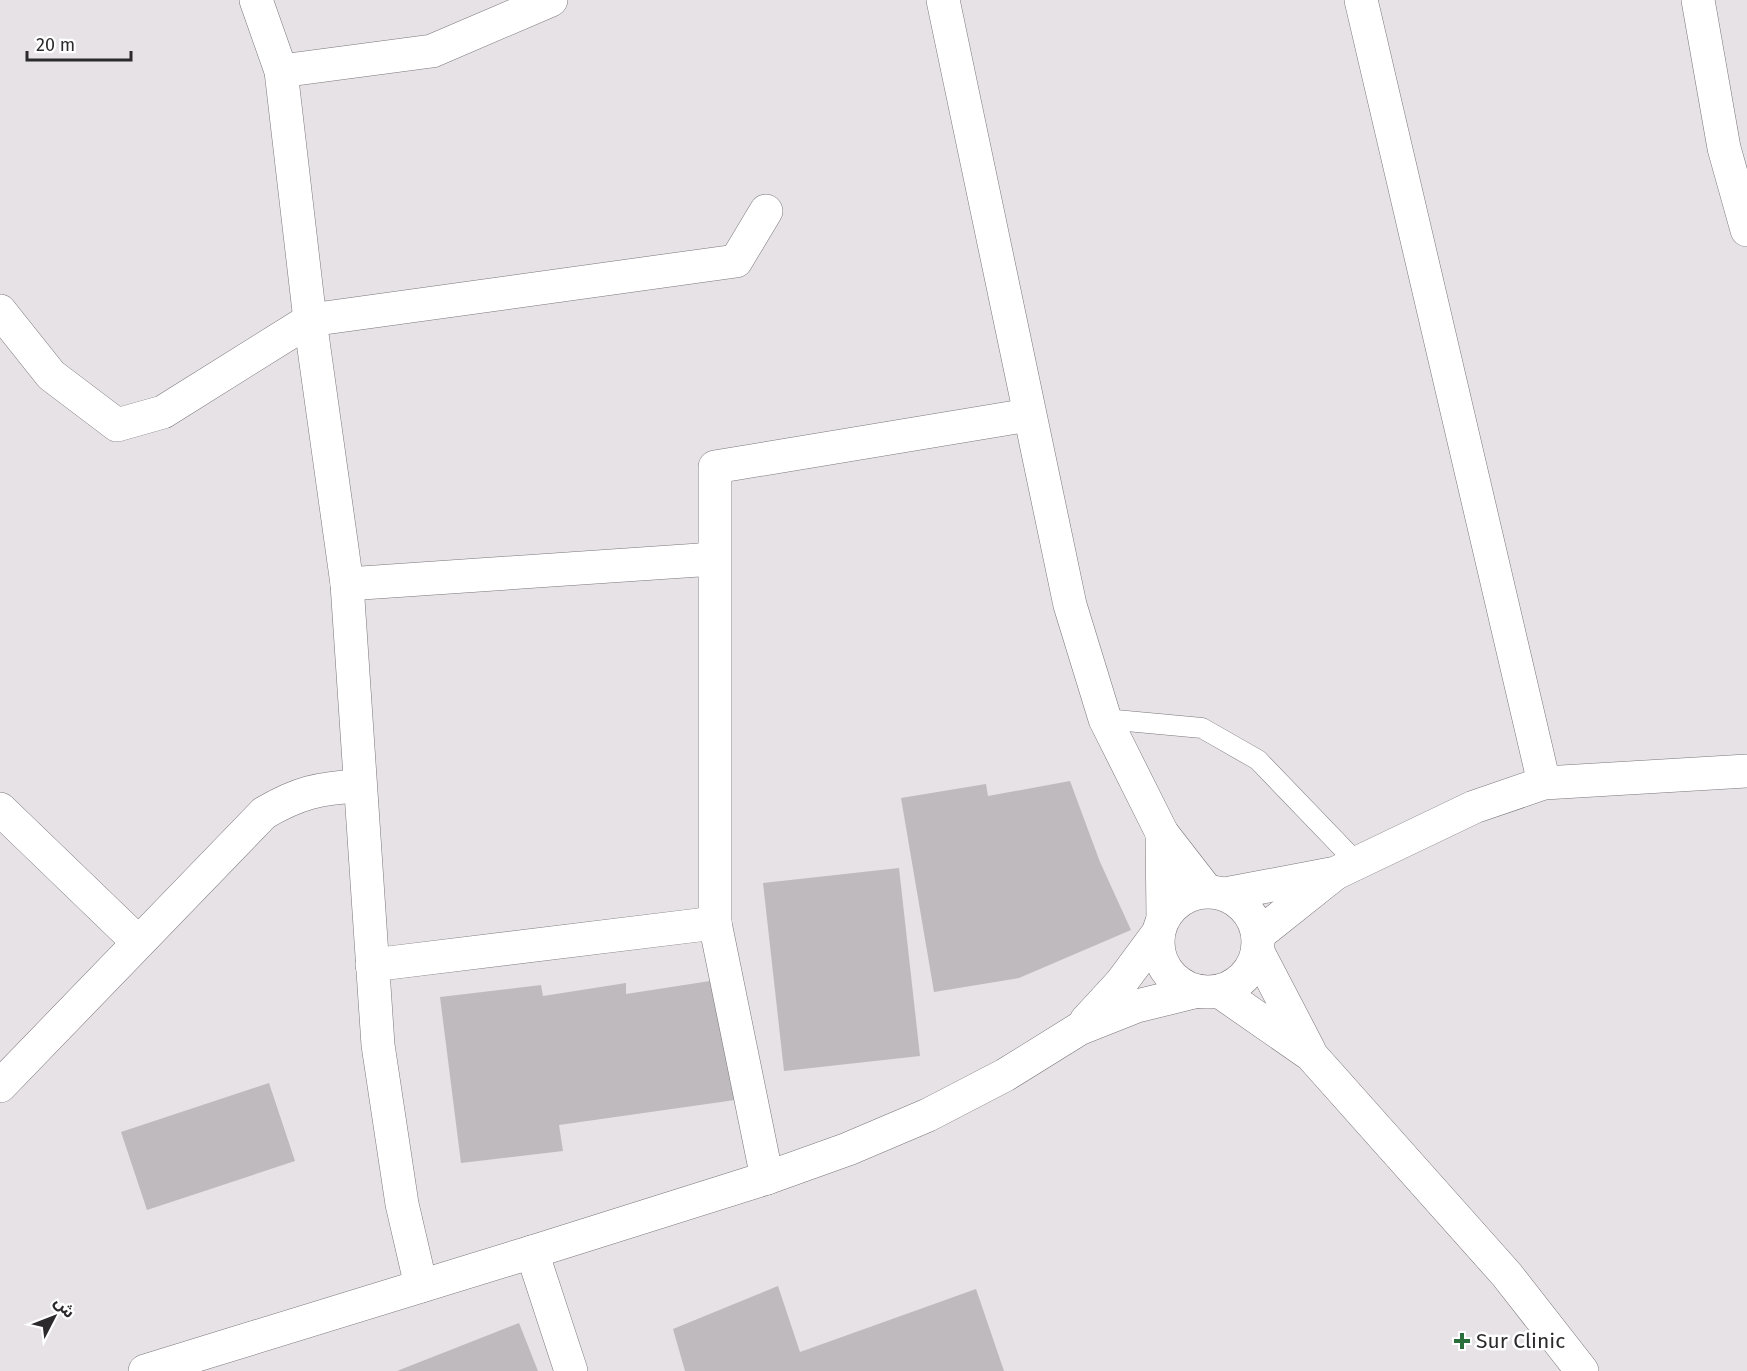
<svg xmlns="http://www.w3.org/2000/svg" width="1747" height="1371" font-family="'Fira Sans','Noto Sans Arabic',sans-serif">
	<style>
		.building { fill: #bebabe }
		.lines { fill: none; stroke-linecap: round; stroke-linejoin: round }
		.service-casing { stroke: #7b767a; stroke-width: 21 }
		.minor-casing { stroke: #7b767a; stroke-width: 34 }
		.tertiary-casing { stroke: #7b767a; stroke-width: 34 }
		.service { stroke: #fff; stroke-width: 20 }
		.minor { stroke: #fff; stroke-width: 33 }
		.tertiary { stroke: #fff; stroke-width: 33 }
		.poi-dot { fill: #2a6f3b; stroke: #fff; stroke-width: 2 }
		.labels { text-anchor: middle; stroke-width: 5; stroke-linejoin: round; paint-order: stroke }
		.poi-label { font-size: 21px; fill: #2c2a2c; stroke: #fff; text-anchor: start }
	</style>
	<rect width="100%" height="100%" fill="#e6e2e6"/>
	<g class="building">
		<polygon points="1070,781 1100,862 1131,930 1019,978 934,992 901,798 986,784 988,796"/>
		<polygon points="899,868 920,1056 784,1071 763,883"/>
		<polygon points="723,979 742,1099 559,1125 563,1151 461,1163 440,997 541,985 543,996 626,983 626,994"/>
		<polygon points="269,1083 295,1161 147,1210 121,1132"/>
		<polygon points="778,1286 800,1352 976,1289 1004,1371 685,1371 673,1329"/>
		<polygon points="519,1323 538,1371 397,1371"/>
	</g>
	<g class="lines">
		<g class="service-casing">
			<polyline id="service" points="1105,719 1202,728 1258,760 1358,864"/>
		</g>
		<g class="minor-casing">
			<g id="minor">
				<polyline points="256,0 281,71 310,320 347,584 378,1045 402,1204 421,1286"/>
				<polyline points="1361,0 1544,783"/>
				<polyline points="1698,0 1724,148 1747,230"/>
				<polyline points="281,71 432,51 551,0"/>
				<polyline points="0,311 51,375 117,425 163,412 310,320 736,261 766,211"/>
				<polyline points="347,584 714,559"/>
				<polyline points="0,809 138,942"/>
				<polyline points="1225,894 1336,873 1474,807 1544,783 1747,771"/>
				<polyline points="715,923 715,467 1028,415"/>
				<polyline points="1258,935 1332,876"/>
				<polyline points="372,965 715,923 767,1178"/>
				<polyline points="1086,1021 1121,983 1158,933"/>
				<path d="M0,1086L264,813C298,793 319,788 359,786"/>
				<polyline points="532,1252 571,1371"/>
				<polyline points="145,1371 532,1252 767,1178 848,1149 928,1115 1005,1075 1079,1029 1137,1006 1198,991"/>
			</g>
		</g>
		<g class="tertiary-casing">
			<g id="tertiary">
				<polyline points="943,0 1070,605 1105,719 1162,833 1207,891"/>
				<polyline points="1162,833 1163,919"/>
				<circle cx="1208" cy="942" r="50"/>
				<polyline points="1258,952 1309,1050"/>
				<polyline points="1219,991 1311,1055 1507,1275 1582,1371"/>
			</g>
		</g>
		<use href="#service" class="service"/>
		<use href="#minor" class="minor"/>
		<use href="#tertiary" class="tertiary"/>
	</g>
	<path class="poi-dot" d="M1459 1332h6v6h6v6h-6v6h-6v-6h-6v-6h6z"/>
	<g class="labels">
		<g class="poi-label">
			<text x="1476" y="1348">Sur Clinic</text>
		</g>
	</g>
	<g transform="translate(54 1317) rotate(48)" stroke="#ffffff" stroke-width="4.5" paint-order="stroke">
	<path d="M0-4.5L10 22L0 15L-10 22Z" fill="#2c2a2c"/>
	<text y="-9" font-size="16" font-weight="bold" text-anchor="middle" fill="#2c2a2c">ش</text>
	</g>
	<path d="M27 51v9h104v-9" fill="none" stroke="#2c2a2c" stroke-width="3"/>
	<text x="36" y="51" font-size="18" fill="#2c2a2c" stroke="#ffffff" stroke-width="4.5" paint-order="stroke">20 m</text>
</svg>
